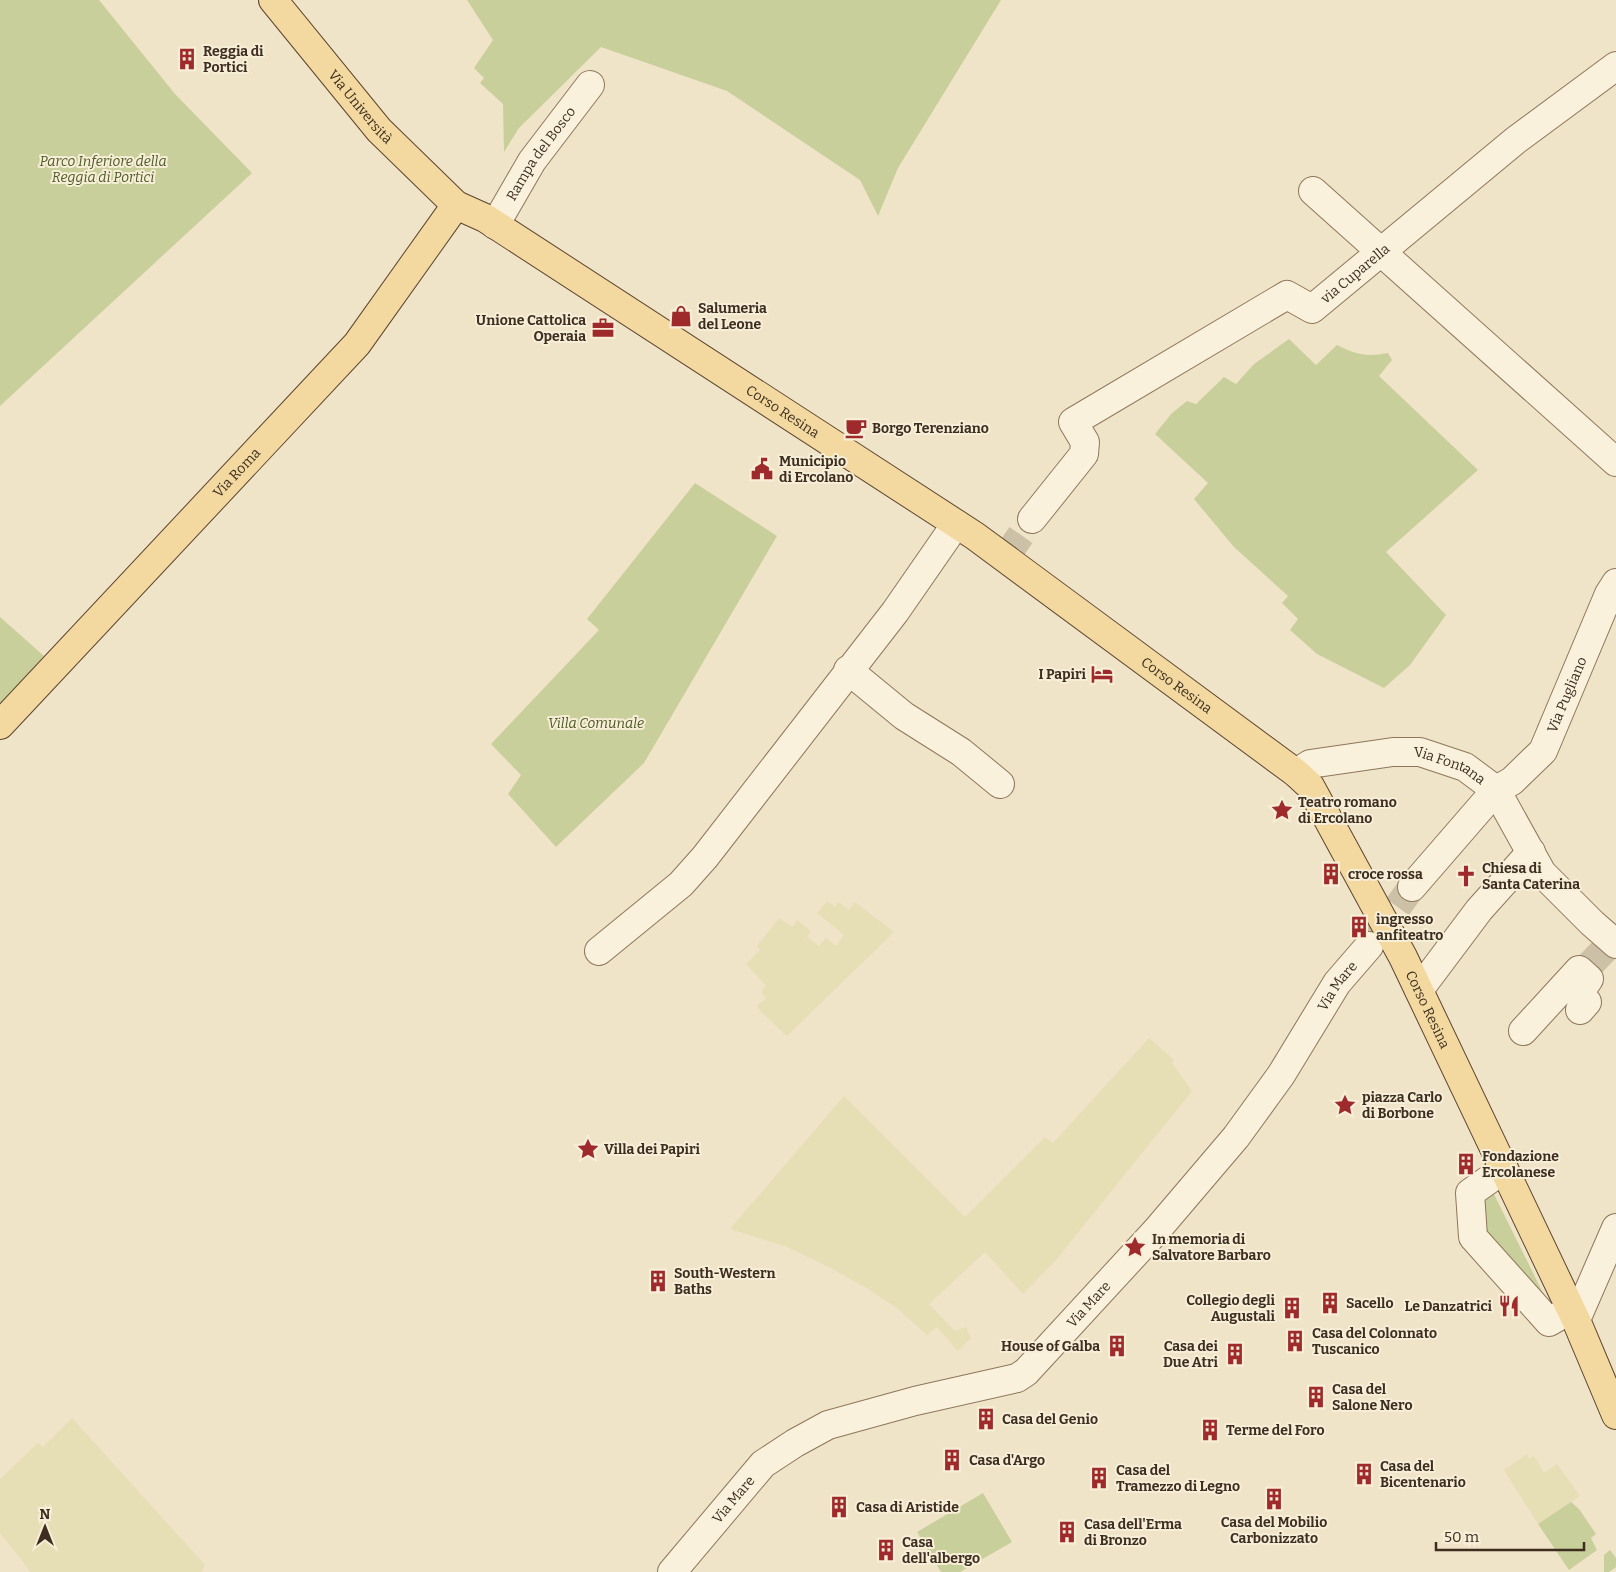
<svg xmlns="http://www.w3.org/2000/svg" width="1616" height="1572" font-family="Bitter,serif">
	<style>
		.farmland { fill: #e6deb5 }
		.green { fill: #c9cf9b }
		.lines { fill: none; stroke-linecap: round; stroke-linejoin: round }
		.minor-tunnel { stroke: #ccc0a6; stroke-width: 28; stroke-dasharray: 28 14; stroke-linecap: butt }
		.minor-casing { stroke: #8d765c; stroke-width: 30 }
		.major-casing { stroke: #5b4430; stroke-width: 30 }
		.minor { stroke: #faf1dc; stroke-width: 28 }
		.major { stroke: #f3d9a0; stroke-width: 28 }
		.labels { text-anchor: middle; stroke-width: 4; stroke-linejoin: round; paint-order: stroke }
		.poi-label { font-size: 14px; font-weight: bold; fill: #3d2e20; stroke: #f7eed8; text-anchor: start }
		.street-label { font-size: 14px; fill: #3d2e20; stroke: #f7eed8 }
		.park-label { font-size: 14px; font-style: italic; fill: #4d5a26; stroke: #f7eed8 }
	</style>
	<rect width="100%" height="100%" fill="#f0e4c8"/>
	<g class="farmland">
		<polygon points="827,901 835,907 839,902 849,910 855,902 894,932 787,1036 761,1012 757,1006 766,998 761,992 766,986 746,964 760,950 757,946 779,918 792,927 797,920 811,931 807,937 819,946 826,938 836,946 844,935 817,913"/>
		<polygon points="1149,1038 1174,1060 1172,1063 1192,1091 1056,1260 1023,1294 985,1252 929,1304 955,1331 966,1327 971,1338 958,1351 937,1327 927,1335 898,1309 868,1289 827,1266 787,1247 730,1229 844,1096 965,1217 1045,1137 1053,1143"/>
		<polygon points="72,1418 205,1565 201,1572 31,1572 0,1533 0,1479 38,1443 43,1447"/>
		<polygon points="1527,1454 1529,1459 1534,1456 1544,1473 1557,1464 1580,1496 1538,1524 1504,1470"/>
	</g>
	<g class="green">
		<polygon points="0,0 99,0 175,94 252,173 0,406"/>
		<polygon points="467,0 1001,0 898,168 878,216 860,180 727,91 601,47 519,128 504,152 503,104 480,83 484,78 474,68 493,40"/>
		<path d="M1289,339L1316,365L1337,345C1358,355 1365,357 1388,353L1392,360L1379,376L1478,470L1386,552L1446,615L1410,665L1384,688L1317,654L1290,630L1298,619L1282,603L1288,596L1234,547L1194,499L1208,483L1155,434L1172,413L1187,401L1196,404L1224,377L1236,384L1254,364Z"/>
		<polygon points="695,483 777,536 644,763 556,847 508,794 521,775 491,744 599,630 587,619"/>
		<polygon points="0,617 44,656 0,705"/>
		<polygon points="1489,1184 1545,1297 1489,1249 1479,1218"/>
		<polygon points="983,1493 1012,1542 960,1572 941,1572 917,1532"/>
		<polygon points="1571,1502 1579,1509 1596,1534 1591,1538 1597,1550 1569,1570 1538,1524"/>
		<polygon points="1610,1550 1616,1558 1616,1567 1609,1572 1604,1572 1604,1555"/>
	</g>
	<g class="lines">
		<g class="minor-tunnel">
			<polyline points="1005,558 1032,519"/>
			<polyline points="1373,941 1412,887"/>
			<polyline points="1587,968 1605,949"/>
		</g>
		<g class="minor-casing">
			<g id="minor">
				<polyline points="1313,191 1616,462"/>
				<path id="s1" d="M495,225L532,161L590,85"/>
				<path id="s2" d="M1032,519L1084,454L1085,442L1073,422L1287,295L1312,309L1516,140L1616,66"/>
				<polyline points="848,670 904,716 961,752 1000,784"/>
				<path id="s3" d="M1296,773L1310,764L1393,752H1420L1465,767L1496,790L1542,873L1592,923L1616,944"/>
				<path id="s4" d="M1412,887L1496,790L1512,781L1543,751L1609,594L1616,583"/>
				<polyline points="599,951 681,884 705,857 895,612 956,524"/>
				<polyline points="1419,990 1479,910 1531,852"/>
				<polyline points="1523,1031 1579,970 1589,979 1579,993 1587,1002 1580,1010"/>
				<polyline points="1504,1169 1470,1193 1473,1237 1549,1322 1571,1309"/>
				<polyline points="1576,1320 1616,1228"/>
				<path id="s5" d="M672,1572L763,1464L795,1443L828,1425L915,1401L1017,1378L1026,1372L1156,1231L1236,1137L1281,1075L1337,983L1369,946"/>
			</g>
		</g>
		<g class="major-casing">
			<g id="major">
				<path id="s6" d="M273,0L379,130L456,205L485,218L975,536L1296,773L1310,786L1403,957L1576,1320L1616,1415"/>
				<path id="s7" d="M0,725L357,344L456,205"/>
			</g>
		</g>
		<use href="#minor" class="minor"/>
		<use href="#major" class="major"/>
	</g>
	<defs>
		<g id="building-bare" transform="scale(1.725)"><path d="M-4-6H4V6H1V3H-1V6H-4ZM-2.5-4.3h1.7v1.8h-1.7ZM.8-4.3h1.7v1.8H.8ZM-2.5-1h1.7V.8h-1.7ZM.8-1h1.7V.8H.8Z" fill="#9e2a2b" stroke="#f7eed8" stroke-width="2.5" paint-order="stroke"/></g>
		<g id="shop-bare" transform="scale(1.725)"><path d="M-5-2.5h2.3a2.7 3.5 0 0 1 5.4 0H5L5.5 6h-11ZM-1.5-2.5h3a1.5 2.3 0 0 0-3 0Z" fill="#9e2a2b" stroke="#f7eed8" stroke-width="2.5" paint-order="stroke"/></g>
		<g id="office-bare" transform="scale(1.725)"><path d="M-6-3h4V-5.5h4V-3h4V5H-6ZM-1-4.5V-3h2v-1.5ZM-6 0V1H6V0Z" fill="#9e2a2b" stroke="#f7eed8" stroke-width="2.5" paint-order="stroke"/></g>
		<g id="cafe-bare" transform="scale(1.725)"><path d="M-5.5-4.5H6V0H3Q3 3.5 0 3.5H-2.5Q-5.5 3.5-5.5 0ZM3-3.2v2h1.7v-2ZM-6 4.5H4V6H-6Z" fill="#9e2a2b" stroke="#f7eed8" stroke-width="2.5" paint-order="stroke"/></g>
		<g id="civic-bare" transform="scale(1.725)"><path d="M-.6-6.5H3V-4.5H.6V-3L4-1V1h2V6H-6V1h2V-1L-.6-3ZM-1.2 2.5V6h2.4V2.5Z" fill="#9e2a2b" stroke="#f7eed8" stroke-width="2.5" paint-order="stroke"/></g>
		<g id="hotel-bare" transform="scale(1.725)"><path d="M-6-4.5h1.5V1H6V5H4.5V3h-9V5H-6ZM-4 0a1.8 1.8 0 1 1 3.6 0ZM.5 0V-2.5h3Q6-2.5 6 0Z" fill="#9e2a2b" stroke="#f7eed8" stroke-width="2.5" paint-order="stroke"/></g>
		<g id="sight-bare" transform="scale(1.725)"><path d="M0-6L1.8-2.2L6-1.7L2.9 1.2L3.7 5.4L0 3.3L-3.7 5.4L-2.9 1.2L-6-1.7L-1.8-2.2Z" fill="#9e2a2b" stroke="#f7eed8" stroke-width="2.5" paint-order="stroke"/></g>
		<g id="church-bare" transform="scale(1.725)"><path d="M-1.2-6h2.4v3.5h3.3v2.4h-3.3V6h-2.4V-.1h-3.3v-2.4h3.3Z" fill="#9e2a2b" stroke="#f7eed8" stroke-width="2.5" paint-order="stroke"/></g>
		<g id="restaurant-bare" transform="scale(1.725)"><path d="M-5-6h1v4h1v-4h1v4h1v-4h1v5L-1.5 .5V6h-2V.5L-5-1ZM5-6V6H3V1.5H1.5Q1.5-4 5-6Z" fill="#9e2a2b" stroke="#f7eed8" stroke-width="2.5" paint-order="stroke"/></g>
	</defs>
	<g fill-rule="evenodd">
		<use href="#building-bare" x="187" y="59"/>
		<use href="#shop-bare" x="681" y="316"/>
		<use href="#office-bare" x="603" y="328"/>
		<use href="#cafe-bare" x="856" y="428"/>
		<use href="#civic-bare" x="762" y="469"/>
		<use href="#hotel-bare" x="1102" y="674"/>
		<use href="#sight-bare" x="1282" y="810"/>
		<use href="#building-bare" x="1331" y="874"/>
		<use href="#church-bare" x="1466" y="876"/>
		<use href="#building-bare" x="1359" y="927"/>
		<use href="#sight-bare" x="1345" y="1105"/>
		<use href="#sight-bare" x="588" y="1149"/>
		<use href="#building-bare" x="1466" y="1164"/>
		<use href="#sight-bare" x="1135" y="1247"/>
		<use href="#building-bare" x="658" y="1281"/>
		<use href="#building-bare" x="1330" y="1303"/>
		<use href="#restaurant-bare" x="1509" y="1306"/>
		<use href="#building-bare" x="1292" y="1308"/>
		<use href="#building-bare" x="1295" y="1341"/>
		<use href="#building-bare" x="1117" y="1346"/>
		<use href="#building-bare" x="1235" y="1354"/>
		<use href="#building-bare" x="1316" y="1397"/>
		<use href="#building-bare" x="986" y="1419"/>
		<use href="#building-bare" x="1210" y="1430"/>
		<use href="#building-bare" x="952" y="1460"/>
		<use href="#building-bare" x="1364" y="1474"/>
		<use href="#building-bare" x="1099" y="1478"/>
		<use href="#building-bare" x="1274" y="1499"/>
		<use href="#building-bare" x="839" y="1507"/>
		<use href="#building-bare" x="1067" y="1532"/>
		<use href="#building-bare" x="886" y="1550"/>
	</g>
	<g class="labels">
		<g class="poi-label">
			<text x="203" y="56">Reggia di<tspan x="203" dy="16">Portici</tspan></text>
			<text x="698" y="313">Salumeria<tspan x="698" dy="16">del Leone</tspan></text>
			<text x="586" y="325" text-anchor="end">Unione Cattolica<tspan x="586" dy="16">Operaia</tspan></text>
			<text x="872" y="433">Borgo Terenziano</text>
			<text x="779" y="466">Municipio<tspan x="779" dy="16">di Ercolano</tspan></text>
			<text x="1086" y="679" text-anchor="end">I Papiri</text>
			<text x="1298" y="807">Teatro romano<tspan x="1298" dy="16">di Ercolano</tspan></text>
			<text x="1482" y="873">Chiesa di<tspan x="1482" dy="16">Santa Caterina</tspan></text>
			<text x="1348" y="879">croce rossa</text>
			<text x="1376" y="924">ingresso<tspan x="1376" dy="16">anfiteatro</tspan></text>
			<text x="1362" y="1102">piazza Carlo<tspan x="1362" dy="16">di Borbone</tspan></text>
			<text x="604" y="1154">Villa dei Papiri</text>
			<text x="1482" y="1161">Fondazione<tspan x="1482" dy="16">Ercolanese</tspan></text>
			<text x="1152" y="1244">In memoria di<tspan x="1152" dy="16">Salvatore Barbaro</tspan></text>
			<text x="674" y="1278">South-Western<tspan x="674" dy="16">Baths</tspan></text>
			<text x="1275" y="1305" text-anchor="end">Collegio degli<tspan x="1275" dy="16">Augustali</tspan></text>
			<text x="1346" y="1308">Sacello</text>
			<text x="1492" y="1311" text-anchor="end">Le Danzatrici</text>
			<text x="1312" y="1338">Casa del Colonnato<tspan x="1312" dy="16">Tuscanico</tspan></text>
			<text x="1100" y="1351" text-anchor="end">House of Galba</text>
			<text x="1218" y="1351" text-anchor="end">Casa dei<tspan x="1218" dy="16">Due Atri</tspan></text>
			<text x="1332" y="1394">Casa del<tspan x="1332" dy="16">Salone Nero</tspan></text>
			<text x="1002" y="1424">Casa del Genio</text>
			<text x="1226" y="1435">Terme del Foro</text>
			<text x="969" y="1465">Casa d'Argo</text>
			<text x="1380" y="1471">Casa del<tspan x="1380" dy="16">Bicentenario</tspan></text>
			<text x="1116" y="1475">Casa del<tspan x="1116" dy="16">Tramezzo di Legno</tspan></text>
			<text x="856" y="1512">Casa di Aristide</text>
			<text x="1274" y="1527" text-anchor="middle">Casa del Mobilio<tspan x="1274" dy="16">Carbonizzato</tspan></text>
			<text x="1084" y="1529">Casa dell'Erma<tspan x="1084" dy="16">di Bronzo</tspan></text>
			<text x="902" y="1547">Casa<tspan x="902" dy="16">dell'albergo</tspan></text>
		</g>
		<g class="street-label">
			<text dy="5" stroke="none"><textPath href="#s6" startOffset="138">Via Università</textPath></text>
			<text dy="5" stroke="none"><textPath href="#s1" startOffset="85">Rampa del Bosco</textPath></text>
			<text dy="5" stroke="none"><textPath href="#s2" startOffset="452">via Cuparella</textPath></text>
			<text dy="5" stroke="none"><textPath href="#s6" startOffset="662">Corso Resina</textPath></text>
			<text dy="5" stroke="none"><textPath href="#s7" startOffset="346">Via Roma</textPath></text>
			<text dy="5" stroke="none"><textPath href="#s6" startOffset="1142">Corso Resina</textPath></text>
			<text dy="5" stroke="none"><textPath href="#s4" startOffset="251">Via Pugliano</textPath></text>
			<text dy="5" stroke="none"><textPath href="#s3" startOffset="160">Via Fontana</textPath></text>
			<text dy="5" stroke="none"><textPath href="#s5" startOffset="920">Via Mare</textPath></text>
			<text dy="5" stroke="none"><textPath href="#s6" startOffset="1562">Corso Resina</textPath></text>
			<text dy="5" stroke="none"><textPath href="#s5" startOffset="515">Via Mare</textPath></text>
			<text dy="5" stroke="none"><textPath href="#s5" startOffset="95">Via Mare</textPath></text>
		</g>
		<g class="park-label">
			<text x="103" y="166">Parco Inferiore della<tspan x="103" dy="16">Reggia di Portici</tspan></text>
			<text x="596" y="728">Villa Comunale</text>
		</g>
	</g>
	<g transform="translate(45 1527)" stroke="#f7eed8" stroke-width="4" paint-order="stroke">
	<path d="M0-4L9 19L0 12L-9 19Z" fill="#3d2e20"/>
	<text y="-8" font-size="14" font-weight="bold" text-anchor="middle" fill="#3d2e20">N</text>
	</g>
	<path d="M1436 1542v8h148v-8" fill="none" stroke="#3d2e20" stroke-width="2.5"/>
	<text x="1444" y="1542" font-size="15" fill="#3d2e20" stroke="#f7eed8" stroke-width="4" paint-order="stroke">50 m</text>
</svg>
